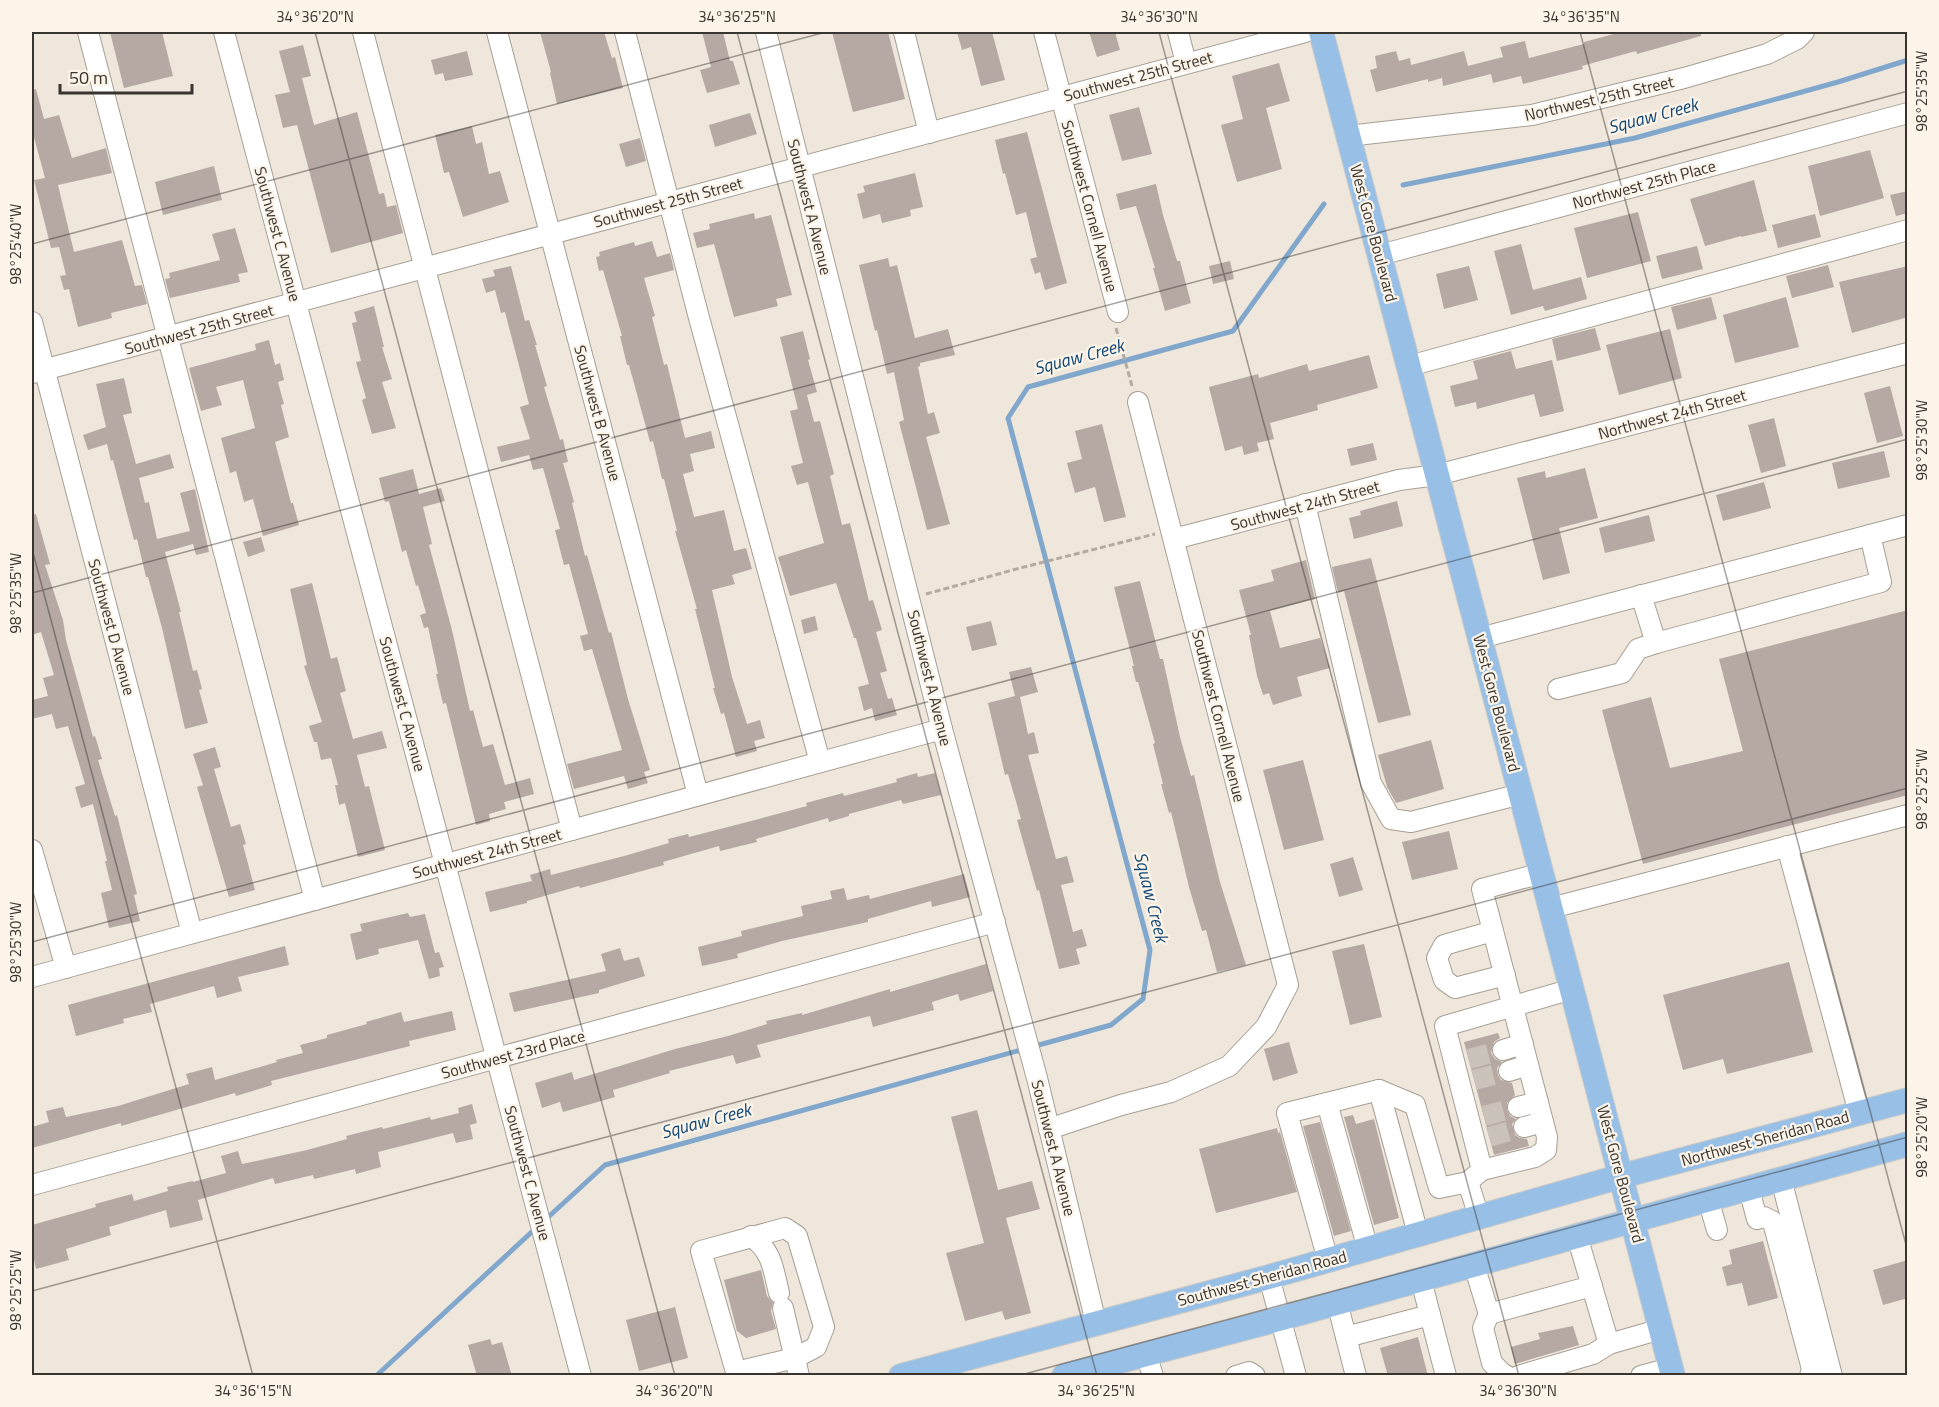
<svg xmlns="http://www.w3.org/2000/svg" width="1939" height="1407" font-family="'Titillium Web',sans-serif">
	<style>
		.lines { fill: none; stroke-linecap: round; stroke-linejoin: round }
		.stream { stroke: #82a7cc; stroke-width: 5 }
		.building { fill: #b6a9a3 }
		.minor-tunnel { stroke: #cac3b9; stroke-width: 20; stroke-dasharray: 20 10; stroke-linecap: butt }
		.minor-casing { stroke: #a79f94; stroke-width: 22 }
		.major-casing { stroke: #cbcac9; stroke-width: 26 }
		.path { stroke: #b1aba1; stroke-width: 3; stroke-dasharray: 6 3; stroke-linecap: butt }
		.minor { stroke: #fff; stroke-width: 20 }
		.major { stroke: #98c0e7; stroke-width: 24 }
		.ticks { fill: none; stroke: #383430; stroke-width: 1.5; stroke-opacity: 0.45 }
		.labels { text-anchor: middle; stroke-width: 4.5; stroke-linejoin: round; paint-order: stroke }
		.street-label { font-size: 16px; fill: #383430; stroke: #fcf4e8 }
		.water-label { font-size: 18px; font-style: italic; fill: #114878; stroke: #fcf4e8 }
		.neatline { fill: none; stroke: #383430; stroke-width: 2 }
		.ticks-label { font-size: 15px; text-anchor: middle; fill: #383430 }
	</style>
	<rect width="100%" height="100%" fill="#efe7db"/>
	<g class="lines">
		<g class="stream">
			<polyline points="1403,185 1635,138 1838,82 1908,60"/>
			<polyline points="545,1220 605,1165 1111,1025 1143,999 1150,950 1008,418 1028,387 1233,331 1324,204"/>
			<polyline points="376,1376 536,1228"/>
		</g>
	</g>
	<g class="building">
		<polygon points="110,32 162,32 173,76 124,88"/>
		<polygon points="540,32 604,32 612,58 615,57 623,88 557,104 550,73 551,72"/>
		<polygon points="702,32 723,32 730,61 733,61 740,84 707,93 700,70 711,67"/>
		<polygon points="832,32 888,32 905,99 853,112"/>
		<polygon points="957,32 992,32 1005,80 981,86 971,47 962,50"/>
		<polygon points="1089,32 1115,32 1120,50 1097,57"/>
		<polygon points="1621,32 1701,32 1701,36 1637,54 1636,51 1582,66 1583,69 1523,84 1521,76 1493,83 1491,74 1443,86 1442,78 1428,82 1428,79 1376,92 1370,70 1377,68 1375,56 1396,51 1399,61 1410,58 1411,65 1464,51 1468,66 1503,57 1500,47 1525,41 1529,58 1584,44 1584,42"/>
		<polygon points="303,45 311,76 302,78 314,125 357,112 379,194 384,193 387,207 396,205 403,233 331,253 297,125 283,128 275,95 290,92 279,51"/>
		<polygon points="467,51 473,75 445,81 443,73 435,75 431,60"/>
		<polygon points="1279,63 1290,101 1266,108 1282,169 1237,182 1221,125 1243,119 1232,76"/>
		<polygon points="36,89 44,119 59,115 72,158 106,148 112,173 58,185 74,252 122,240 135,286 142,285 147,304 111,313 112,318 78,327 69,289 64,290 60,276 66,275 59,247 51,248 34,180 45,178 32,130 32,90"/>
		<polygon points="1139,107 1152,154 1122,161 1109,115"/>
		<polygon points="750,113 757,134 715,147 709,125"/>
		<polygon points="472,126 476,144 482,142 489,174 500,171 509,202 463,217 449,172 444,173 435,135"/>
		<polygon points="1027,132 1067,283 1045,290 1040,272 1035,274 1030,259 1037,257 1026,212 1016,215 1005,173 1003,174 995,140"/>
		<polygon points="640,138 646,161 626,167 619,144"/>
		<polygon points="1870,150 1884,198 1820,216 1808,166"/>
		<polygon points="214,166 222,200 163,215 155,182"/>
		<polygon points="915,173 923,207 910,210 911,216 882,223 880,214 863,219 857,194 865,192 863,186"/>
		<polygon points="1754,180 1767,231 1741,237 1741,236 1705,246 1690,199"/>
		<polygon points="1156,184 1163,215 1177,261 1180,261 1191,303 1165,311 1153,268 1155,268 1136,206 1120,210 1116,194"/>
		<polygon points="1908,191 1908,213 1896,216 1890,195"/>
		<polygon points="1638,212 1651,261 1587,278 1574,228"/>
		<polygon points="754,213 755,219 771,215 792,295 776,299 778,306 734,317 714,244 697,248 693,233 710,229 709,224"/>
		<polygon points="1815,214 1821,237 1778,248 1772,225"/>
		<polygon points="235,228 248,272 238,274 240,282 170,298 165,279 170,278 169,273 220,260 212,234"/>
		<polygon points="652,241 657,257 670,253 674,270 644,278 655,316 652,317 664,365 667,364 685,438 711,431 715,448 690,454 694,471 683,474 694,517 724,510 734,551 746,548 752,569 732,575 735,584 712,590 732,677 747,724 760,720 765,738 754,741 757,751 736,757 724,713 721,714 713,688 715,688 695,609 697,609 675,531 677,531 664,479 662,479 653,441 650,442 629,365 627,365 620,336 622,336 603,270 599,271 596,257 600,256 599,252 634,242 635,246"/>
		<polygon points="1521,244 1533,290 1581,277 1587,299 1545,311 1543,306 1511,315 1494,251"/>
		<polygon points="1697,246 1703,269 1662,279 1656,256"/>
		<polygon points="888,258 890,267 897,265 915,338 948,329 955,355 920,363 920,366 918,367 928,414 934,412 940,433 926,437 950,524 927,530 899,422 904,420 894,372 887,374 877,330 875,331 859,265"/>
		<polygon points="1230,261 1234,279 1213,284 1209,266"/>
		<polygon points="1828,265 1834,287 1792,298 1786,276"/>
		<polygon points="511,266 525,321 529,320 537,345 535,345 547,386 544,387 560,440 563,439 568,462 563,463 574,502 572,503 585,556 587,555 609,633 611,632 628,699 650,770 644,772 648,783 628,789 624,776 574,789 567,764 622,750 592,649 584,651 580,636 588,634 569,564 564,565 555,530 560,529 543,468 533,470 529,455 501,462 497,447 530,439 520,407 529,404 505,312 501,313 495,290 486,293 482,279 495,276 493,270"/>
		<polygon points="1469,266 1478,300 1444,309 1436,274"/>
		<polygon points="1908,266 1908,317 1852,333 1839,282"/>
		<polygon points="1711,297 1717,319 1677,330 1671,307"/>
		<polygon points="1786,297 1799,347 1735,363 1723,315"/>
		<polygon points="374,306 384,347 382,347 392,379 382,382 396,428 372,434 362,400 366,398 356,362 361,361 352,323 357,322 354,312"/>
		<polygon points="1595,328 1601,350 1557,361 1552,339"/>
		<polygon points="1670,329 1682,378 1619,395 1606,345"/>
		<polygon points="803,331 810,359 808,360 817,392 807,395 814,422 820,421 834,474 830,476 842,525 850,523 869,601 873,600 882,630 876,632 887,671 880,673 888,699 892,698 897,715 875,721 872,708 864,711 858,687 869,684 856,638 854,638 836,583 790,596 778,557 824,543 808,482 797,485 791,466 803,463 790,411 798,409 780,337"/>
		<polygon points="269,340 275,365 280,363 284,380 278,382 284,404 281,405 289,437 275,442 291,503 293,503 299,525 263,536 253,499 244,502 236,471 230,473 221,438 255,428 243,380 216,387 222,405 201,411 189,368 256,350 255,344"/>
		<polygon points="1511,351 1516,369 1552,360 1564,411 1540,417 1534,394 1477,409 1476,402 1455,407 1450,386 1478,379 1473,361"/>
		<polygon points="1369,355 1378,388 1317,405 1318,410 1270,423 1274,439 1257,443 1259,451 1244,455 1242,446 1225,451 1209,387 1258,374 1259,378 1307,364 1309,371"/>
		<polygon points="124,378 132,413 123,415 136,464 170,454 174,468 139,478 145,503 149,502 157,539 190,531 180,493 195,489 209,552 196,555 193,544 165,552 181,612 179,612 193,671 197,670 202,689 199,690 208,723 185,729 162,628 148,577 146,577 137,539 134,540 113,460 111,461 107,444 88,450 83,435 106,427 96,384"/>
		<polygon points="1890,386 1903,436 1877,443 1864,393"/>
		<polygon points="1774,418 1786,466 1761,473 1748,425"/>
		<polygon points="1102,424 1126,517 1104,522 1095,487 1075,493 1067,463 1082,459 1075,431"/>
		<polygon points="1373,443 1377,460 1351,466 1347,449"/>
		<polygon points="1884,451 1890,477 1838,489 1832,463"/>
		<polygon points="1585,468 1598,518 1559,528 1570,573 1543,580 1517,478 1545,471 1546,478"/>
		<polygon points="413,469 419,494 441,488 445,501 423,507 432,544 429,545 452,630 470,711 473,710 483,747 493,744 505,785 530,778 534,794 504,802 506,809 489,814 490,821 476,825 446,703 443,704 436,674 438,674 428,627 424,628 420,615 426,613 418,585 416,586 406,550 402,552 389,501 385,502 379,478"/>
		<polygon points="1764,482 1771,508 1723,521 1716,495"/>
		<polygon points="1397,501 1403,526 1354,539 1349,518 1361,515 1360,511"/>
		<polygon points="36,514 50,564 45,565 63,620 66,640 93,737 95,736 102,759 98,760 115,816 117,815 137,894 134,895 140,921 109,928 101,893 112,890 105,861 107,861 93,804 81,808 75,787 85,784 68,726 56,729 52,714 32,719 32,700 48,696 43,678 54,675 41,632 32,635 32,515"/>
		<polygon points="1649,515 1655,541 1605,553 1599,528"/>
		<polygon points="261,537 265,551 248,557 243,542"/>
		<polygon points="1371,558 1411,715 1378,723 1344,591 1338,593 1332,567"/>
		<polygon points="1306,560 1315,599 1270,611 1280,648 1320,638 1330,668 1297,677 1302,696 1273,705 1269,693 1263,695 1257,676 1249,635 1251,635 1239,590 1274,581 1271,570"/>
		<polygon points="1140,581 1160,659 1163,659 1180,737 1191,776 1194,775 1220,882 1246,965 1217,972 1206,930 1202,931 1189,887 1171,812 1169,813 1161,784 1163,784 1153,744 1155,743 1138,682 1136,682 1132,666 1134,666 1114,587"/>
		<polygon points="312,583 331,659 337,657 346,691 340,693 353,739 382,731 387,748 357,755 365,787 369,786 385,850 358,857 345,803 339,805 335,785 338,785 331,758 321,760 317,742 314,742 309,726 322,722 304,666 307,665 290,589"/>
		<polygon points="1908,610 1908,795 1643,864 1602,710 1651,697 1670,768 1743,751 1719,659"/>
		<polygon points="815,616 818,630 804,634 801,620"/>
		<polygon points="991,621 997,645 972,651 966,627"/>
		<polygon points="1031,667 1038,692 1020,697 1028,734 1034,732 1039,753 1028,755 1056,859 1067,856 1074,882 1061,885 1073,932 1082,929 1087,946 1076,949 1080,964 1059,969 1039,890 1037,891 1017,820 1021,819 1008,774 1005,775 988,703 1015,696 1009,672"/>
		<polygon points="1431,740 1444,789 1396,803 1387,787 1378,755"/>
		<polygon points="215,747 221,767 214,769 231,827 240,824 246,844 243,845 255,890 229,897 197,787 203,785 193,754"/>
		<polygon points="1303,760 1324,840 1284,850 1263,770"/>
		<polygon points="917,773 918,777 935,773 941,795 903,804 901,800 849,814 849,816 829,822 828,818 756,839 757,842 720,851 719,846 663,862 664,865 580,888 579,886 527,901 527,903 490,912 485,892 532,881 530,875 550,869 551,875 624,856 669,843 668,839 688,834 689,837 755,820 807,806 806,803 843,793 844,796 897,782 896,779"/>
		<polygon points="1449,831 1458,869 1412,880 1402,842"/>
		<polygon points="1353,857 1363,890 1339,897 1330,864"/>
		<polygon points="964,874 970,897 932,907 931,901 868,919 868,922 782,941 737,954 738,958 702,966 698,947 742,936 741,931 803,916 801,906 832,899 830,891 844,888 847,900 869,895 870,899"/>
		<polygon points="408,913 410,917 425,914 435,953 439,952 444,967 439,968 440,976 429,979 418,940 378,949 379,954 356,960 350,934 362,931 360,924"/>
		<polygon points="1364,944 1382,1017 1350,1025 1332,951"/>
		<polygon points="285,946 289,965 238,977 242,991 217,998 214,986 150,1004 152,1012 123,1019 124,1023 76,1036 68,1005"/>
		<polygon points="620,948 624,961 639,957 645,976 599,990 599,993 514,1012 509,993 606,971 601,954"/>
		<polygon points="1789,962 1813,1052 1727,1074 1723,1059 1683,1070 1663,995"/>
		<polygon points="986,964 993,991 960,1001 958,994 932,1002 934,1010 873,1027 870,1016 757,1045 761,1057 736,1064 733,1055 669,1071 670,1073 613,1090 615,1097 563,1112 560,1102 542,1108 535,1083 572,1072 574,1080 675,1049 728,1036 767,1024 766,1021 802,1013 802,1015 890,989 890,992"/>
		<polygon points="452,1011 456,1030 409,1041 410,1046 271,1081 272,1085 236,1096 235,1093 121,1126 121,1123 32,1148 32,1127 49,1122 46,1111 63,1107 66,1117 118,1106 189,1084 186,1074 212,1067 215,1080 277,1062 276,1060 303,1053 300,1045 327,1038 327,1035 367,1024 366,1022 401,1012 404,1022"/>
		<polygon points="1498,1033 1500,1038 1494,1042 1491,1053 1495,1059 1502,1062 1497,1068 1498,1075 1501,1080 1512,1083 1515,1095 1507,1103 1507,1110 1510,1116 1516,1119 1512,1124 1515,1135 1520,1138 1527,1139 1529,1146 1494,1155 1464,1042"/>
		<polygon points="1289,1042 1298,1073 1273,1081 1264,1049"/>
		<polygon points="472,1104 477,1123 470,1125 473,1139 456,1143 453,1133 378,1152 381,1167 356,1174 355,1169 314,1179 313,1175 275,1184 273,1178 198,1200 203,1220 170,1228 166,1210 109,1227 111,1235 66,1249 69,1260 36,1269 32,1251 32,1225 96,1207 95,1204 132,1194 134,1201 168,1191 167,1187 193,1181 193,1182 226,1173 221,1156 238,1151 242,1164 307,1150 347,1139 346,1136 382,1127 383,1129 430,1117 431,1120 459,1113 458,1108"/>
		<polygon points="977,1110 998,1190 1032,1181 1040,1209 1006,1218 1031,1313 1005,1320 1002,1311 965,1321 946,1253 984,1243 951,1117"/>
		<polygon points="1353,1115 1356,1124 1374,1119 1399,1218 1374,1225 1344,1117"/>
		<polygon points="1320,1122 1351,1231 1334,1236 1303,1126"/>
		<polygon points="1277,1128 1278,1133 1280,1132 1297,1192 1216,1213 1199,1149"/>
		<polygon points="1763,1241 1778,1298 1748,1306 1742,1283 1727,1286 1722,1267 1732,1264 1729,1250"/>
		<polygon points="1908,1260 1908,1298 1883,1305 1873,1270"/>
		<polygon points="761,1270 767,1296 773,1303 771,1311 776,1329 746,1338 737,1331 724,1280"/>
		<polygon points="675,1307 688,1358 639,1371 626,1320"/>
		<polygon points="1573,1326 1579,1345 1515,1364 1511,1347 1540,1339 1538,1333"/>
		<polygon points="1418,1337 1428,1376 1388,1376 1380,1348"/>
		<polygon points="490,1339 492,1345 502,1342 512,1376 477,1376 468,1345"/>
	</g>
	<g class="lines">
		<g class="minor-tunnel">
			<polyline points="1469,1059 1503,1050"/>
			<polyline points="1474,1080 1509,1071"/>
			<polyline points="1484,1116 1518,1107"/>
			<polyline points="1489,1137 1524,1127"/>
		</g>
		<g class="minor-casing">
			<g id="minor">
				<polyline points="88,32 315,900"/>
				<polyline points="224,32 581,1376"/>
				<polyline points="363,32 572,830"/>
				<polyline points="497,32 698,795"/>
				<polyline points="625,32 698,314 820,762"/>
				<polyline points="766,32 942,729 1037,1078 1096,1323"/>
				<polyline points="904,32 929,133"/>
				<polyline points="1044,32 1118,312"/>
				<polyline points="1178,32 1186,63"/>
				<polyline points="1348,136 1532,115 1684,78 1767,54 1797,39 1804,32"/>
				<polyline points="1380,255 1908,113"/>
				<polyline points="32,322 192,933"/>
				<polyline points="1409,366 1908,230"/>
				<polyline points="32,373 1305,32"/>
				<polyline points="1305,504 1371,783 1391,819 1411,822 1521,794"/>
				<polyline points="1174,539 1399,480 1437,475 1908,353"/>
				<polyline points="1641,595 1656,643 1881,582 1870,535"/>
				<polyline points="1480,638 1908,525"/>
				<polyline points="1558,689 1622,673 1638,649 1656,643"/>
				<polyline points="1787,846 1859,1113"/>
				<polyline points="32,850 66,968"/>
				<polyline points="1551,908 1908,815"/>
				<polyline points="1493,931 1444,945 1437,958 1444,980 1455,988 1505,975"/>
				<polyline points="32,977 942,729"/>
				<polyline points="1503,1050 1523,1044"/>
				<polyline points="1509,1071 1528,1065"/>
				<polyline points="1379,1090 1418,1234"/>
				<polyline points="1327,1103 1368,1249"/>
				<polyline points="1518,1107 1538,1102"/>
				<polyline points="1524,1127 1543,1122"/>
				<polyline points="1049,1129 1121,1105 1171,1092 1229,1066 1266,1027 1288,985 1138,402"/>
				<polyline points="1482,1170 1535,1157 1546,1150 1547,1137 1482,889 1542,873"/>
				<polyline points="1781,1179 1832,1376"/>
				<polyline points="32,1185 995,922"/>
				<polyline points="1749,1189 1757,1219 1764,1217 1772,1221 1774,1226 1812,1369 1810,1376"/>
				<polyline points="1708,1199 1717,1230"/>
				<polyline points="1479,1217 1468,1182 1482,1170 1445,1026 1572,989"/>
				<path d="M751,1236C772,1251 773,1268 779,1293"/>
				<polyline points="1577,1236 1609,1344 1661,1329"/>
				<polyline points="1328,1260 1287,1113 1379,1090 1415,1105 1439,1188 1468,1182"/>
				<polyline points="1474,1265 1489,1314 1592,1286"/>
				<polyline points="1269,1277 1296,1376"/>
				<polyline points="1421,1280 1446,1376"/>
				<polyline points="1337,1302 1356,1376"/>
				<polyline points="783,1308 799,1376"/>
				<polyline points="1489,1314 1483,1328 1492,1363 1502,1373 1507,1376"/>
				<polyline points="1346,1337 1430,1315"/>
				<polyline points="1146,1354 1153,1376"/>
				<polyline points="736,1372 795,1358 816,1347 824,1327 797,1236 785,1228 701,1251 736,1372 737,1376"/>
				<polyline points="1236,1376 1249,1372 1255,1376"/>
				<polyline points="1518,1376 1593,1354 1609,1344"/>
				<polyline points="1641,1376 1671,1368"/>
			</g>
		</g>
		<g class="major-casing">
			<g id="major">
				<polyline points="1321,32 1673,1376"/>
				<polyline points="901,1376 1269,1277 1622,1176 1908,1100"/>
				<polyline points="1064,1376 1279,1319 1908,1144"/>
			</g>
		</g>
		<g class="path">
			<polyline points="1116,328 1132,386"/>
			<polyline points="926,594 1020,568 1155,534"/>
		</g>
		<use href="#minor" class="minor"/>
		<use href="#major" class="major"/>
	</g>
	<path class="ticks" d="M315,32L675,1376M737,32L1097,1376M1159,32L1519,1376M1580,32L1908,1252M32,244L826,32M32,549L253,1376M32,593L1908,91M32,942L1908,439M32,1291L1908,788M1017,1376L1908,1137"/>
	<g class="labels">
		<g class="street-label">
			<text transform="translate(1138 76) rotate(-15)" y="6">Southwest 25th Street</text>
			<text transform="translate(1599 98) rotate(-13)" y="6">Northwest 25th Street</text>
			<text transform="translate(1644 184) rotate(-15)" y="6">Northwest 25th Place</text>
			<text transform="translate(668 202) rotate(-15)" y="6">Southwest 25th Street</text>
			<text transform="translate(1090 206) rotate(75)" y="6">Southwest Cornell Avenue</text>
			<text transform="translate(810 207) rotate(76)" y="6">Southwest A Avenue</text>
			<text transform="translate(1374 233) rotate(75)" y="6">West Gore Boulevard</text>
			<text transform="translate(278 234) rotate(75)" y="6">Southwest C Avenue</text>
			<text transform="translate(199 329) rotate(-15)" y="6">Southwest 25th Street</text>
			<text transform="translate(598 413) rotate(75)" y="6">Southwest B Avenue</text>
			<text transform="translate(1672 414) rotate(-15)" y="6">Northwest 24th Street</text>
			<text transform="translate(1305 505) rotate(-15)" y="6">Southwest 24th Street</text>
			<text transform="translate(112 627) rotate(75)" y="6">Southwest D Avenue</text>
			<text transform="translate(930 678) rotate(76)" y="6">Southwest A Avenue</text>
			<text transform="translate(1497 703) rotate(75)" y="6">West Gore Boulevard</text>
			<text transform="translate(403 704) rotate(75)" y="6">Southwest C Avenue</text>
			<text transform="translate(1219 716) rotate(76)" y="6">Southwest Cornell Avenue</text>
			<text transform="translate(487 853) rotate(-15)" y="6">Southwest 24th Street</text>
			<text transform="translate(513 1054) rotate(-15)" y="6">Southwest 23rd Place</text>
			<text transform="translate(1765 1138) rotate(-15)" y="6">Northwest Sheridan Road</text>
			<text transform="translate(1054 1148) rotate(76)" y="6">Southwest A Avenue</text>
			<text transform="translate(528 1173) rotate(75)" y="6">Southwest C Avenue</text>
			<text transform="translate(1621 1174) rotate(75)" y="6">West Gore Boulevard</text>
			<text transform="translate(1262 1278) rotate(-15)" y="6">Southwest Sheridan Road</text>
		</g>
		<g class="water-label">
			<text transform="translate(1653 116) rotate(-15)" y="6">Squaw Creek</text>
			<text transform="translate(1079 357) rotate(-15)" y="6">Squaw Creek</text>
			<text transform="translate(1151 897) rotate(76)" y="6">Squaw Creek</text>
			<text transform="translate(706 1121) rotate(-15)" y="6">Squaw Creek</text>
		</g>
	</g>
	<rect width="1939" height="1407" fill="none" stroke="#fcf4e8" stroke-width="66"/>
	<path d="M60 84v9h132v-9" fill="none" stroke="#383430" stroke-width="3"/>
	<text x="69" y="84" font-size="18" fill="#383430" stroke="#fcf4e8" stroke-width="4.5" paint-order="stroke">50 m</text>
	<rect x="33" y="33" width="1873" height="1341" class="neatline"/>
	<g class="ticks-label">
		<text x="315" y="22">34°36'20"N</text>
		<text x="737" y="22">34°36'25"N</text>
		<text x="1159" y="22">34°36'30"N</text>
		<text x="1581" y="22">34°36'35"N</text>
		<text transform="translate(1922 91) rotate(-90)" y="5">98°25'35"W</text>
		<text transform="translate(16 244) rotate(-90)" y="5">98°25'40"W</text>
		<text transform="translate(1922 440) rotate(-90)" y="5">98°25'30"W</text>
		<text transform="translate(16 593) rotate(-90)" y="5">98°25'35"W</text>
		<text transform="translate(1922 789) rotate(-90)" y="5">98°25'25"W</text>
		<text transform="translate(16 942) rotate(-90)" y="5">98°25'30"W</text>
		<text transform="translate(1922 1137) rotate(-90)" y="5">98°25'20"W</text>
		<text transform="translate(16 1290) rotate(-90)" y="5">98°25'25"W</text>
		<text x="253" y="1396">34°36'15"N</text>
		<text x="674" y="1396">34°36'20"N</text>
		<text x="1096" y="1396">34°36'25"N</text>
		<text x="1518" y="1396">34°36'30"N</text>
	</g>
</svg>
